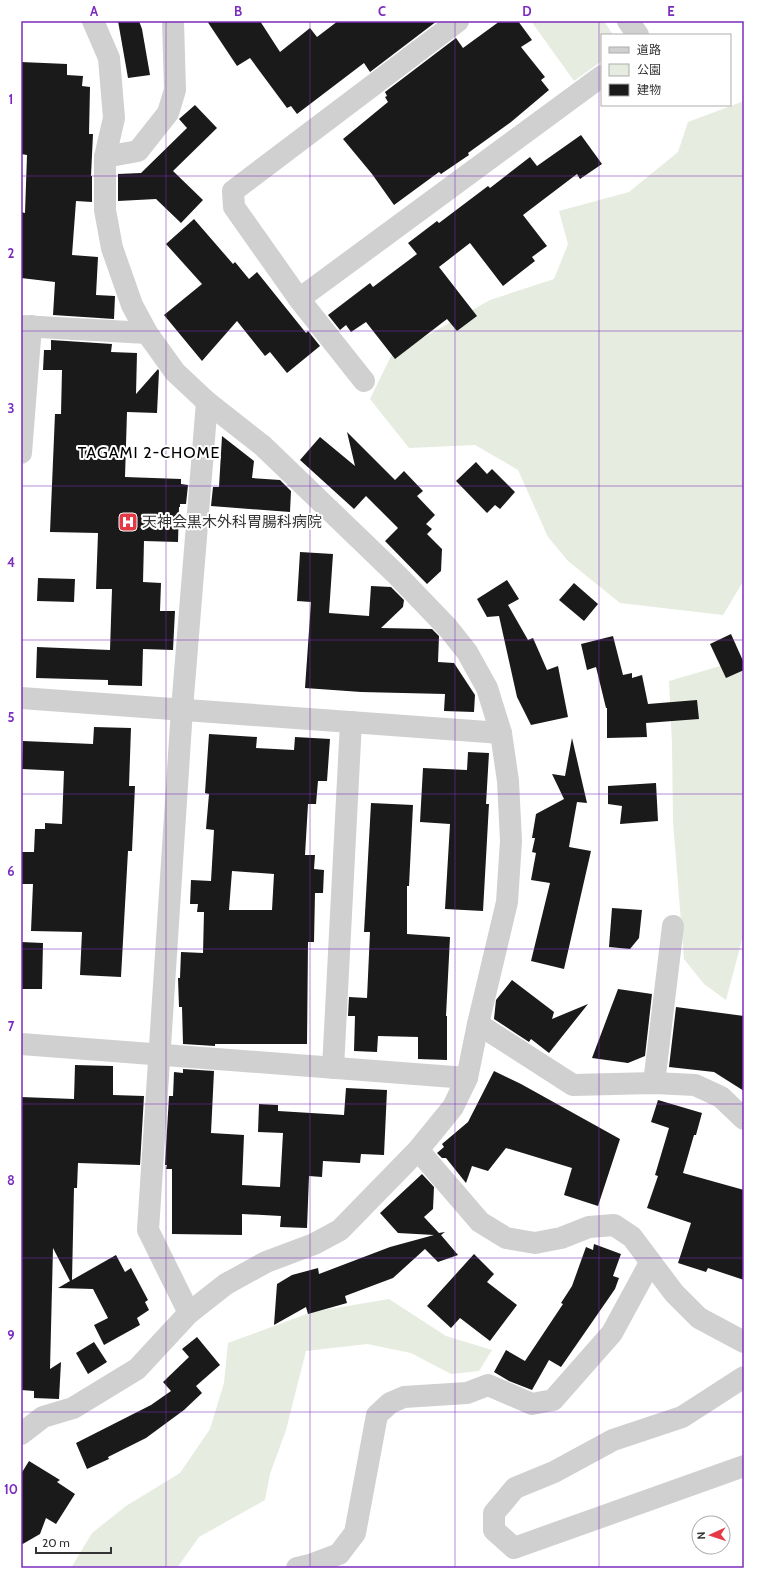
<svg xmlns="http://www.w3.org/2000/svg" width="765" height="1589" font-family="Cabin,'Noto Sans JP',sans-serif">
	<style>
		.green { fill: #e6ecdf }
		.building { fill: #1a1a1a; fill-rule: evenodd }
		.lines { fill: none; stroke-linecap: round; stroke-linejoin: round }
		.minor { stroke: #d0d0d0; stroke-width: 22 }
		.grid { fill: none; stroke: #7b2cbf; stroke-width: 1; stroke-opacity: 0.55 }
		.labels { text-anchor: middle; stroke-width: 4; stroke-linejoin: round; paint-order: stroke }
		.poi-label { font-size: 15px; fill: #333; stroke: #fff; text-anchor: start }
		.neighbourhood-label { font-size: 16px; letter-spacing: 1px; fill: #000; stroke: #fff }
		.neatline { fill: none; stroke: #7b2cbf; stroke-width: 1.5 }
		.grid-label { font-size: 13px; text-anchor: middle; font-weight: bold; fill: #7b2cbf }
	</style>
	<rect width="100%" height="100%" fill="#fff"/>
	<g class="green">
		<polygon points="531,21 604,21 613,35 602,35 602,61 574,81"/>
		<polygon points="744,101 744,580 723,615 620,603 568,561 548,537 518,470 475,445 409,448 370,399 391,356 490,300 554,279 568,244 559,211 629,192 678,152 688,122"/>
		<polygon points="744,659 744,937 742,940 726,1000 704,984 684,959 673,821 672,744 669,681"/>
		<polygon points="389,1299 446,1336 492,1350 479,1371 451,1374 411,1353 367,1344 306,1351 286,1430 270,1474 265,1500 199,1537 177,1568 71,1568 92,1533 126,1506 180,1473 210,1429 224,1383 228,1343 312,1312"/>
	</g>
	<g class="building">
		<polygon points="118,21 139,21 142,29 150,75 128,78"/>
		<polygon points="207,21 260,21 280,52 310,28 317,37 338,21 437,21 370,72 364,63 297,114 291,106 287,108 250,58 237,66"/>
		<polygon points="500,21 518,21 532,40 521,47 545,77 541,80 549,90 511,122 468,153 469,155 441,174 439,172 394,205 372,174 343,139 388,102 385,97 387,96 385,92 456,38 463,48"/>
		<polygon points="21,62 67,64 67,75 83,76 82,86 90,87 89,134 93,134 91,176 92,176 92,202 76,201 72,255 98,257 96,295 115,296 114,319 53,315 55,282 21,278 21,212 25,213 27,155 21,154"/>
		<polygon points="195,105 217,128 173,171 203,200 181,223 156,199 118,201 118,174 141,173 187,128 179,119"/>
		<polygon points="581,135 602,164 580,179 577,174 523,215 547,246 532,257 535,261 503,286 470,243 439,267 477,316 457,331 447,319 395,359 366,322 351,332 346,325 340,330 328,315 370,283 373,287 417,254 408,243 437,221 439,223 488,186 490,188 530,157 537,166"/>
		<polygon points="194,219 233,264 235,262 249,279 257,272 306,333 308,331 320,346 287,373 270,352 265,356 237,321 202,361 164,315 202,284 166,244"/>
		<polygon points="51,340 112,344 111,352 137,353 136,394 158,369 159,371 157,413 127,412 125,477 181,479 181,484 188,485 186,504 180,504 180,507 179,507 178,542 144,541 143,582 161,583 160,611 175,611 173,650 143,649 142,686 108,685 108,680 36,678 37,647 110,650 112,589 96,589 98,533 50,532 55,414 61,414 62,370 43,370 44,350 51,350"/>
		<polygon points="347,432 395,480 404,471 423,491 417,496 435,515 426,524 432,529 427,534 442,549 441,571 427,584 385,541 398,528 366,496 354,509 300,460 320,437 355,466"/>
		<polygon points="222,436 254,461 252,478 280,480 291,491 290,512 211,506 213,487 219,487"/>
		<polygon points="476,462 487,474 492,469 515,492 500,509 495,505 487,513 456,481"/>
		<polygon points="300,552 333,554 329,613 369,616 371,586 391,587 404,600 403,607 381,628 432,629 439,636 438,662 454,663 475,695 474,712 444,711 445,694 361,692 305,688 311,602 297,601"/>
		<polygon points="38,578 75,579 74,602 37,601"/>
		<polygon points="507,580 519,599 508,605 528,640 533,638 547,670 558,666 568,717 531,725 517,697 499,616 487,617 477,599"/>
		<polygon points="574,583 598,604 584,621 559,600"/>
		<polygon points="731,634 744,663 744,670 726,678 710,644"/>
		<polygon points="613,636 623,675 632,673 632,678 642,675 648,704 697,700 699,719 646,723 647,737 607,738 607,708 606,708 596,667 587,670 581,644"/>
		<polygon points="94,727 131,728 129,786 135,786 132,851 128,851 121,977 80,975 82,932 31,931 33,884 21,884 21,852 34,852 35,829 45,829 45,823 62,824 64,771 22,769 23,741 93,744"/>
		<path d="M209,734L257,737L256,748L294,750L295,737L330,739L327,781H318L316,804H308L305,855H315L314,869L324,870L323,893H315L314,942H308L307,1044H215V1046L183,1044L182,1007H179L178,978H180L181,952L203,953L204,912H197L198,904H190L191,880L211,881L214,830L206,829L209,794L205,793ZM232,871L274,874L272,910H229Z"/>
		<polygon points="572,738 587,803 577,802 569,847 591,851 564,969 531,961 550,883 531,880 536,853 532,852 535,838 532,838 536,814 564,799 552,774 565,776"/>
		<polygon points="468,752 489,753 486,804 489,804 483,911 445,909 450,824 420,822 423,768 467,770"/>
		<polygon points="656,783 658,821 620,824 622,806 608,804 608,786"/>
		<polygon points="371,803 413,805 409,886 407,886 407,934 450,937 446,1016 447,1016 447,1060 418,1059 418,1037 378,1036 377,1052 354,1051 355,1016 348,1016 349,997 367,998 370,932 364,932"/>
		<polygon points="612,908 642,910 639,938 630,949 609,947"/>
		<polygon points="21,942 43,943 42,989 21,989"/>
		<polygon points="512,980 554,1012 552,1019 588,1004 549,1053 531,1039 529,1042 494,1019 496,1000"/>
		<polygon points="618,989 652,994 645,1056 628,1063 592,1058"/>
		<polygon points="676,1007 744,1016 744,1091 714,1072 669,1067"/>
		<polygon points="75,1065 113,1066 113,1095 144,1096 140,1165 78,1163 77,1188 74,1188 72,1280 116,1255 125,1272 131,1268 148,1300 145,1302 149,1310 137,1318 140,1325 104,1345 94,1325 108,1318 93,1289 58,1288 70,1281 53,1248 50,1369 61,1362 59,1399 34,1398 34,1391 21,1390 21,1097 74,1099"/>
		<polygon points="183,1069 214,1071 211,1133 244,1135 242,1185 280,1187 283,1133 258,1132 259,1104 278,1105 278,1111 344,1115 346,1088 387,1090 384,1155 361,1154 360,1163 323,1161 322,1177 309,1176 307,1228 280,1227 281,1216 242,1214 242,1235 172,1234 172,1169 166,1169 167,1165 165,1165 169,1096 173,1096 174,1072 183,1073"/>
		<polygon points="494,1071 521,1084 620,1139 598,1206 564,1195 572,1168 506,1148 488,1171 472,1166 466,1183 446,1158 442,1158 437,1153 444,1147 442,1144 468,1122"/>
		<polygon points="658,1100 702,1113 696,1135 694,1135 683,1173 744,1190 744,1280 708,1268 706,1272 678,1263 691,1223 647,1208 658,1176 655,1175 669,1128 651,1122"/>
		<polygon points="422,1174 434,1187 433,1209 424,1217 439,1233 445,1232 441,1235 458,1255 438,1262 425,1249 393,1278 345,1296 347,1303 308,1314 306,1307 274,1325 277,1284 292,1275 318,1268 319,1274 390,1247 434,1235 398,1233 380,1213"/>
		<polygon points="594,1244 621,1254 613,1276 619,1278 615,1289 561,1367 549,1360 532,1390 509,1381 494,1372 506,1350 525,1361 563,1304 561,1303 572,1286 586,1247 593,1250"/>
		<polygon points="474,1254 494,1274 487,1282 517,1305 490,1341 460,1318 451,1328 427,1306"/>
		<polygon points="197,1337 220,1365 196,1386 202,1393 184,1410 146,1438 108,1457 109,1459 87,1469 76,1443 151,1405 171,1391 163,1382 189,1357 182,1349"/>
		<polygon points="94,1342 107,1362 88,1374 76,1353"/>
		<polygon points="29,1461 60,1480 57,1482 75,1494 56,1524 46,1518 40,1534 21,1545 21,1474"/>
	</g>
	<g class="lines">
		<g class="minor">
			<polyline points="458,21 233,191 234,207 299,299 602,76"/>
			<polyline points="628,21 638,35"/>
			<polyline points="105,157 138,151 168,113 175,90 173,21"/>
			<polyline points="299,299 364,381"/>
			<polyline points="21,326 147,333"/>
			<polyline points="21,453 31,326"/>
			<polyline points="21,698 501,733"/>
			<polyline points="478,1024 573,1085 654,1083 695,1085 721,1097 744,1119"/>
			<polyline points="21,1044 467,1078"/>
			<polyline points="333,1068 351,722"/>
			<polyline points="654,1083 673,926"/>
			<polyline points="418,1150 480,1222 506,1238 535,1243 561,1238 589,1227 614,1225 632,1237 674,1293 699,1318 744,1342"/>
			<polyline points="189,1313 148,1230 182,709 207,402"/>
			<polyline points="744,1377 682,1417 613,1440 554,1472 515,1488 494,1513 494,1530 514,1548 744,1466"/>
			<polyline points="21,1434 43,1417 73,1408 137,1369 189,1313 226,1284 266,1262 314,1244 340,1230 418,1150 453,1107 467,1078 478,1024 507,902 511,841 508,781 501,733 487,688 467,652 448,628 397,575 263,446 207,402 175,372 147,333 132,305 112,248 105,210 105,157 114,118 109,58 93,21"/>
			<polyline points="297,1568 310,1565 339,1554 355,1533 377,1415 390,1403 404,1397 467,1393 488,1385 532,1404 553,1400 612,1333 650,1263"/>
		</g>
	</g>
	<path class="grid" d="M166,21V1568M310,21V1568M455,21V1568M599,21V1568M21,176H744M21,331H744M21,486H744M21,640H744M21,794H744M21,949H744M21,1104H744M21,1258H744M21,1412H744"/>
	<defs>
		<g id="hospital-square" transform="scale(1)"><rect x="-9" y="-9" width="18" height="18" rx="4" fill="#e63946" stroke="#fff"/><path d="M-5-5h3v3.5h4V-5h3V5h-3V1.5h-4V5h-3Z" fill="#fff"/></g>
	</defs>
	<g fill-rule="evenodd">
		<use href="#hospital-square" x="128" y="522"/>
	</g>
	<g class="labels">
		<g class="poi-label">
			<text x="142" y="527">天神会黒木外科胃腸科病院</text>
		</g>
		<g class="neighbourhood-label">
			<text x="149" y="458">TAGAMI 2-CHOME</text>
		</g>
	</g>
	<rect width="765" height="1589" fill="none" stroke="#ffffff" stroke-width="44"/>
	<rect x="601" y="34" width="130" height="72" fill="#ffffff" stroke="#adadad"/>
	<rect x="609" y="47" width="20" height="6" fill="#d0d0d0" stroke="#adadad"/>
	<text x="637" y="54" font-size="12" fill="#333333">道路</text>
	<rect x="609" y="64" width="20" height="12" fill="#e6ecdf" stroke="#adadad"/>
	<text x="637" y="74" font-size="12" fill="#333333">公園</text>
	<rect x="609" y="84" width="20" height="12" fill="#1a1a1a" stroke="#adadad"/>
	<text x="637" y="94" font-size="12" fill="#333333">建物</text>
	<g transform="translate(711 1535) rotate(267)"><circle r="19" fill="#ffffff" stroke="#adadad"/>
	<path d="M0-3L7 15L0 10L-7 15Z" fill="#e63946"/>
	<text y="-6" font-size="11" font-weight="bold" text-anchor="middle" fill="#333333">N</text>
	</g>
	<path d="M36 1547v6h75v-6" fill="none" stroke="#333333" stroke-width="2"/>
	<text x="42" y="1547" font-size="12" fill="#333333" stroke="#ffffff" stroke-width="3" paint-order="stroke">20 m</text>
	<rect x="22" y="22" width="721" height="1545" class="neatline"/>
	<g class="grid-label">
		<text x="94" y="16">A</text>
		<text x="238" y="16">B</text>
		<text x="382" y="16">C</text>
		<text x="527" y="16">D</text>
		<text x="671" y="16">E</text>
		<text x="11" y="104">1</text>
		<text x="11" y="258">2</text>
		<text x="11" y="413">3</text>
		<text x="11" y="567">4</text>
		<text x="11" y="722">5</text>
		<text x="11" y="876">6</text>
		<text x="11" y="1031">7</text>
		<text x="11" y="1185">8</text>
		<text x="11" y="1340">9</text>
		<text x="11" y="1494">10</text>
	</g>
</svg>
